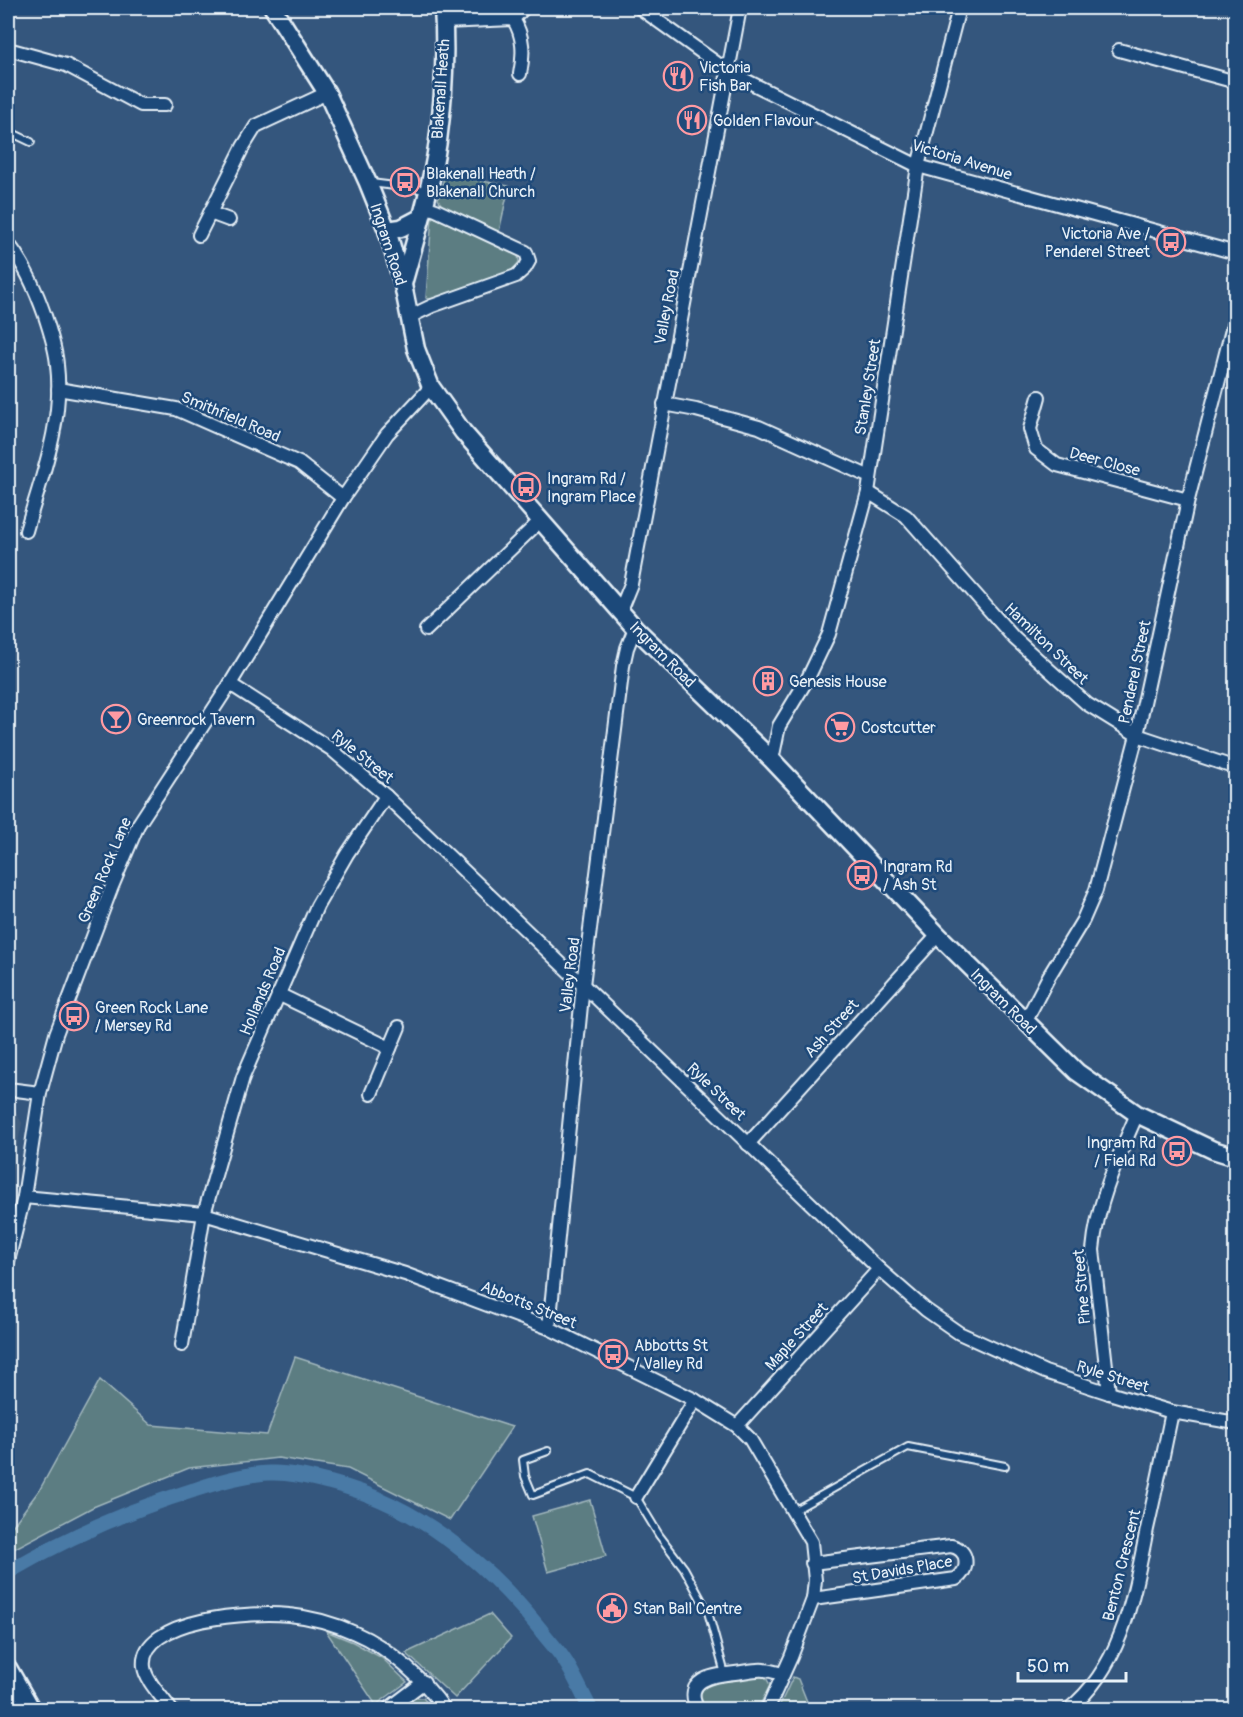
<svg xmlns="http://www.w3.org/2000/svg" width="1243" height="1717" font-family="Pangolin,sans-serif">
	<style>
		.built { fill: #425e7f }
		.green { fill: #5b7d82; stroke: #a2b7bd; stroke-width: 1.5 }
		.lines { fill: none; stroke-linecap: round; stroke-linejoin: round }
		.canal { stroke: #497aa6; stroke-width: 15 }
		.lane-casing { stroke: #e8f1f8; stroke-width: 10 }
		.street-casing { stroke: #e8f1f8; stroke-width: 16 }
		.secondary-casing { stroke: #e8f1f8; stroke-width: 21 }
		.lane { stroke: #1f4a7a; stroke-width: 6 }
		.street { stroke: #1f4a7a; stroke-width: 12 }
		.secondary { stroke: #1f4a7a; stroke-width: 16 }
		.labels { text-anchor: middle; stroke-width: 5; stroke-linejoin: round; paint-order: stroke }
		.poi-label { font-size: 16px; fill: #e8f1f8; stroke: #1f4a7a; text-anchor: start }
		.street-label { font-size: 16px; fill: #e8f1f8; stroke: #1f4a7a }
	</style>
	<rect width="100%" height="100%" fill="#34567d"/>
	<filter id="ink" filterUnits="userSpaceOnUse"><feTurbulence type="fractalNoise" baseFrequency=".0167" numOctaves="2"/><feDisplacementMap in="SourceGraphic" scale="12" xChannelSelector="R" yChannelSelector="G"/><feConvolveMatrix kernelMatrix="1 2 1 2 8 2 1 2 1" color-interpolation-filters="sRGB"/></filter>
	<g filter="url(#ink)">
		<polygon class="built" points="8,1102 10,1102 22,1123 8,1190"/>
		<g class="green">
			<polygon points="445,174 509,186 499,232 442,206 438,199"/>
			<polygon points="432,216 518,255 519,262 513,270 434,301 426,298"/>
			<polygon points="295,1357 512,1427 450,1520 348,1469 278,1458 189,1468 93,1507 8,1552 8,1532 40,1489 100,1380 151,1425 267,1435"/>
			<polygon points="590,1500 606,1556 548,1572 532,1516"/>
			<polygon points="490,1614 511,1638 455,1698 406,1653"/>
			<polygon points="326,1631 353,1642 382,1658 407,1682 376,1705"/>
			<path d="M759,1675L765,1676L770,1685L758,1709H703L698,1699L702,1686C721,1681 739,1679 759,1675Z"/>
			<polygon points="793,1677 798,1679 810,1709 778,1709"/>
			<polygon points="415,1698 423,1698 433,1709 400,1709"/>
		</g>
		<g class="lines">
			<path class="canal" d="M8,1572C66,1538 129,1510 194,1490C218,1482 244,1474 269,1473C290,1472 312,1478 332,1483C418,1505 485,1561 540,1629C548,1640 558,1650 565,1661C575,1676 582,1694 591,1710"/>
			<g class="lane-casing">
				<g id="lane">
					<polyline points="8,131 31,142"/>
					<polyline points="371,183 427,190"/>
					<polyline points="548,1451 523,1460 525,1476 533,1495 590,1474 636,1497 659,1535 684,1568 708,1612 725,1674"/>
					<polyline points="1233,1510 1236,1499"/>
					<polyline points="793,1511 908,1447 1005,1466"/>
				</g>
			</g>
			<g class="street-casing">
				<g id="street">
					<polyline points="640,8 729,72 918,166 1236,253"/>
					<polyline points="513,19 524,8"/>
					<path d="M444,22L513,19C524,36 524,54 520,74"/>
					<polyline points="8,49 66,65 141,105 165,105"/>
					<polyline points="1119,50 1236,82"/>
					<polyline points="210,213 229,220"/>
					<polyline points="199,235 243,147 256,126 327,93"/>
					<path d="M8,243C25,265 36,290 45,316C50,332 56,349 57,365C64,422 41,478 26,531"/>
					<polyline points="409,317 432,306 516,276 525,268 529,261 526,252 436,210 424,206"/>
					<polyline points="58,389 176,409 299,463 343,498"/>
					<polyline points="1039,397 1030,429 1036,449 1057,465 1188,500"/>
					<polyline points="664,404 696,410 759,427 870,477"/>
					<polyline points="868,492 906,516 1014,638 1087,704 1137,735 1236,768"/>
					<polyline points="620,611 631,584 740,8"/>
					<polyline points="426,630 540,521"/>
					<polyline points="230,684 331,749 386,796 879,1269 926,1310 959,1333 1045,1372 1109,1393 1172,1412 1236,1423"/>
					<polyline points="772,760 779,726 808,678 829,634 868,492 918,166 959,8"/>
					<polyline points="278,994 390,1048"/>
					<polyline points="1025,1022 1049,976 1083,920 1096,890 1137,735 1188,500 1236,314"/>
					<polyline points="8,1089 40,1093"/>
					<polyline points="371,1094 399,1027"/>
					<polyline points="748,1144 938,935"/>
					<polyline points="24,1197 204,1214 405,1274 549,1328 695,1400 737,1426 750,1439 811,1542 815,1580 813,1599 791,1657 767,1710"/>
					<polyline points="8,1261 24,1197 40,1093 56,1034 111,889 138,825 230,684 343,498 387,434 431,387"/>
					<polyline points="549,1328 583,985 623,666 627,648 635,628"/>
					<polyline points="182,1345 204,1214 243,1077 317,906 347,854 386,796"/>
					<path d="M1109,1393L1093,1250C1097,1202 1118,1158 1137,1114"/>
					<polyline points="737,1426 879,1269"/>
					<polyline points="636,1497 695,1400"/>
					<path d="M812,1563L951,1546C969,1549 970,1570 956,1579L813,1599"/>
					<path d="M171,1710C163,1697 146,1682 144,1667C138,1617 256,1611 289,1615C311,1617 335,1624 355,1633C388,1647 425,1680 445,1710"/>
					<polyline points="387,1710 424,1682"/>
					<path d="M698,1710C682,1679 713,1675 735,1673C745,1672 755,1669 764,1670C770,1670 777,1673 783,1674"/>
					<path d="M1068,1710C1123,1666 1134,1593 1147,1529C1156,1490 1164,1451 1172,1412"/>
				</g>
			</g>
			<g class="secondary-casing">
				<g id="secondary">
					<polyline points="273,8 327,93 368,183 387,230 403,285 416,349 431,387 463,432 635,628 772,760 938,935 1077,1072 1137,1114 1213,1150 1236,1157"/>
					<polyline points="387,230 401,228 420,218"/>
					<path d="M403,284C416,237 431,189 438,141C444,97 446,51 443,8"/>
					<polyline points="8,1668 32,1710"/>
				</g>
			</g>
			<use href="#lane" class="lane"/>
			<use href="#street" class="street"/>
			<use href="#secondary" class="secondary"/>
		</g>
	</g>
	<defs>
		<g id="restaurant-ring" transform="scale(1.5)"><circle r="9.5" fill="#1f4a7a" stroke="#ff9aa2" stroke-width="1.5"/><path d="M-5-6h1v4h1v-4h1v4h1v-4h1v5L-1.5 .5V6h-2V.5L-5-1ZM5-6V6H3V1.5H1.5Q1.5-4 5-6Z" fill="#ff9aa2"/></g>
		<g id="bus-ring" transform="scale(1.5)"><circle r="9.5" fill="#1f4a7a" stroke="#ff9aa2" stroke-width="1.5"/><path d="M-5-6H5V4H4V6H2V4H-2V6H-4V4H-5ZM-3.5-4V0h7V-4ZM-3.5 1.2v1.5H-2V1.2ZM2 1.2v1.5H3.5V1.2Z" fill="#ff9aa2"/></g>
		<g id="building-ring" transform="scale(1.5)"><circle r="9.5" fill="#1f4a7a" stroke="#ff9aa2" stroke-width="1.5"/><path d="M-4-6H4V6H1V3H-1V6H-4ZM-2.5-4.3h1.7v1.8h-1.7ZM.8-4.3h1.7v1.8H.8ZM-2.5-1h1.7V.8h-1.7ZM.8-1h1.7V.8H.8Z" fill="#ff9aa2"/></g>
		<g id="bar-ring" transform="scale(1.5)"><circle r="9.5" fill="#1f4a7a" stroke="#ff9aa2" stroke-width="1.5"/><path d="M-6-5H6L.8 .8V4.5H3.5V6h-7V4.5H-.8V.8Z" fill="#ff9aa2"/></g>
		<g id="supermarket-ring" transform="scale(1.5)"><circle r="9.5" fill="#1f4a7a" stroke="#ff9aa2" stroke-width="1.5"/><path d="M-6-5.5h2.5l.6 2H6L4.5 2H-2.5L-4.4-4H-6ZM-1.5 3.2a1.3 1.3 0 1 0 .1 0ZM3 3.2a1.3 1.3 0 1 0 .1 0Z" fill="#ff9aa2"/></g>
		<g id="civic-ring" transform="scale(1.5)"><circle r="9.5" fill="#1f4a7a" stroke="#ff9aa2" stroke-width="1.5"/><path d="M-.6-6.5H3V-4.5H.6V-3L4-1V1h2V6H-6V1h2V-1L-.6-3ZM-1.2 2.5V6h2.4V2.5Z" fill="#ff9aa2"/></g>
	</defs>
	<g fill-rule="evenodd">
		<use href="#restaurant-ring" x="678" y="76"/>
		<use href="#restaurant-ring" x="692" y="120"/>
		<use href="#bus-ring" x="405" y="182"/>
		<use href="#bus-ring" x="1171" y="242"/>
		<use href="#bus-ring" x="526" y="487"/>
		<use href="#building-ring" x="768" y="681"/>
		<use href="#bar-ring" x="116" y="719"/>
		<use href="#supermarket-ring" x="840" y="727"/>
		<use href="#bus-ring" x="862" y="875"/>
		<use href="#bus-ring" x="74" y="1016"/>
		<use href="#bus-ring" x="1177" y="1151"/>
		<use href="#bus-ring" x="613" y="1354"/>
		<use href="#civic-ring" x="612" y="1608"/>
	</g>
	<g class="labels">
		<g class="poi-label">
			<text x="699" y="73">Victoria<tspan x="699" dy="18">Fish Bar</tspan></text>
			<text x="713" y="126">Golden Flavour</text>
			<text x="426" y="179">Blakenall Heath /<tspan x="426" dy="18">Blakenall Church</tspan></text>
			<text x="1150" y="239" text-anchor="end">Victoria Ave /<tspan x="1150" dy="18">Penderel Street</tspan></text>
			<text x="547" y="484">Ingram Rd /<tspan x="547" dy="18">Ingram Place</tspan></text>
			<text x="789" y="687">Genesis House</text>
			<text x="137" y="725">Greenrock Tavern</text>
			<text x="861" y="733">Costcutter</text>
			<text x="883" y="872">Ingram Rd<tspan x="883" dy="18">/ Ash St</tspan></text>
			<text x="95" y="1013">Green Rock Lane<tspan x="95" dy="18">/ Mersey Rd</tspan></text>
			<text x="1156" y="1148" text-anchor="end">Ingram Rd<tspan x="1156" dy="18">/ Field Rd</tspan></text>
			<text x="634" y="1351">Abbotts St<tspan x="634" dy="18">/ Valley Rd</tspan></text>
			<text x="633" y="1614">Stan Ball Centre</text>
		</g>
		<g class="street-label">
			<text transform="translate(440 89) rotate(-86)" y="6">Blakenall Heath</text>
			<text transform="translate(962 159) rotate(17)" y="6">Victoria Avenue</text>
			<text transform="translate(389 244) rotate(72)" y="6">Ingram Road</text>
			<text transform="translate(666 307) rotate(-79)" y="6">Valley Road</text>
			<text transform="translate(867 387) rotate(-81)" y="6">Stanley Street</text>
			<text transform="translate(231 416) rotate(23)" y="6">Smithfield Road</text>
			<text transform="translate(1105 461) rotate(15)" y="6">Deer Close</text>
			<text transform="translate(1047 643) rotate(44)" y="6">Hamilton Street</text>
			<text transform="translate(663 654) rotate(45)" y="6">Ingram Road</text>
			<text transform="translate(1134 672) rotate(-78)" y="6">Penderel Street</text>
			<text transform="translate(363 756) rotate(39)" y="6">Ryle Street</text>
			<text transform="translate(104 870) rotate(-67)" y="6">Green Rock Lane</text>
			<text transform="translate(569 975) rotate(-83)" y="6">Valley Road</text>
			<text transform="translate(262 991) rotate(-67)" y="6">Hollands Road</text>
			<text transform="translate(1004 1001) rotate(45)" y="6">Ingram Road</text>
			<text transform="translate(831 1028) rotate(-48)" y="6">Ash Street</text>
			<text transform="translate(717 1091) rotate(44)" y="6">Ryle Street</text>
			<text transform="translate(1081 1287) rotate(-95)" y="6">Pine Street</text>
			<text transform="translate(529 1304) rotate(22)" y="6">Abbotts Street</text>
			<text transform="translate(796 1336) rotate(-48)" y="6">Maple Street</text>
			<text transform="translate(1113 1376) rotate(17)" y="6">Ryle Street</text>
			<text transform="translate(1121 1565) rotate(-76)" y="6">Benton Crescent</text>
			<text transform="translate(902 1569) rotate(-10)" y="6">St Davids Place</text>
		</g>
	</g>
	<rect width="1243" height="1717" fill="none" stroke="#1f4a7a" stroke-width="30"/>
	<rect x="15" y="15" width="1213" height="1687" fill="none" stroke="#e8f1f8" stroke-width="2" filter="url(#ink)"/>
	<path d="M1018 1672v9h108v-9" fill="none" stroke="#e8f1f8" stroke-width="3"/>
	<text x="1027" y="1672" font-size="18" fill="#e8f1f8" stroke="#1f4a7a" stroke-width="4.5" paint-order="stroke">50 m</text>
</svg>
